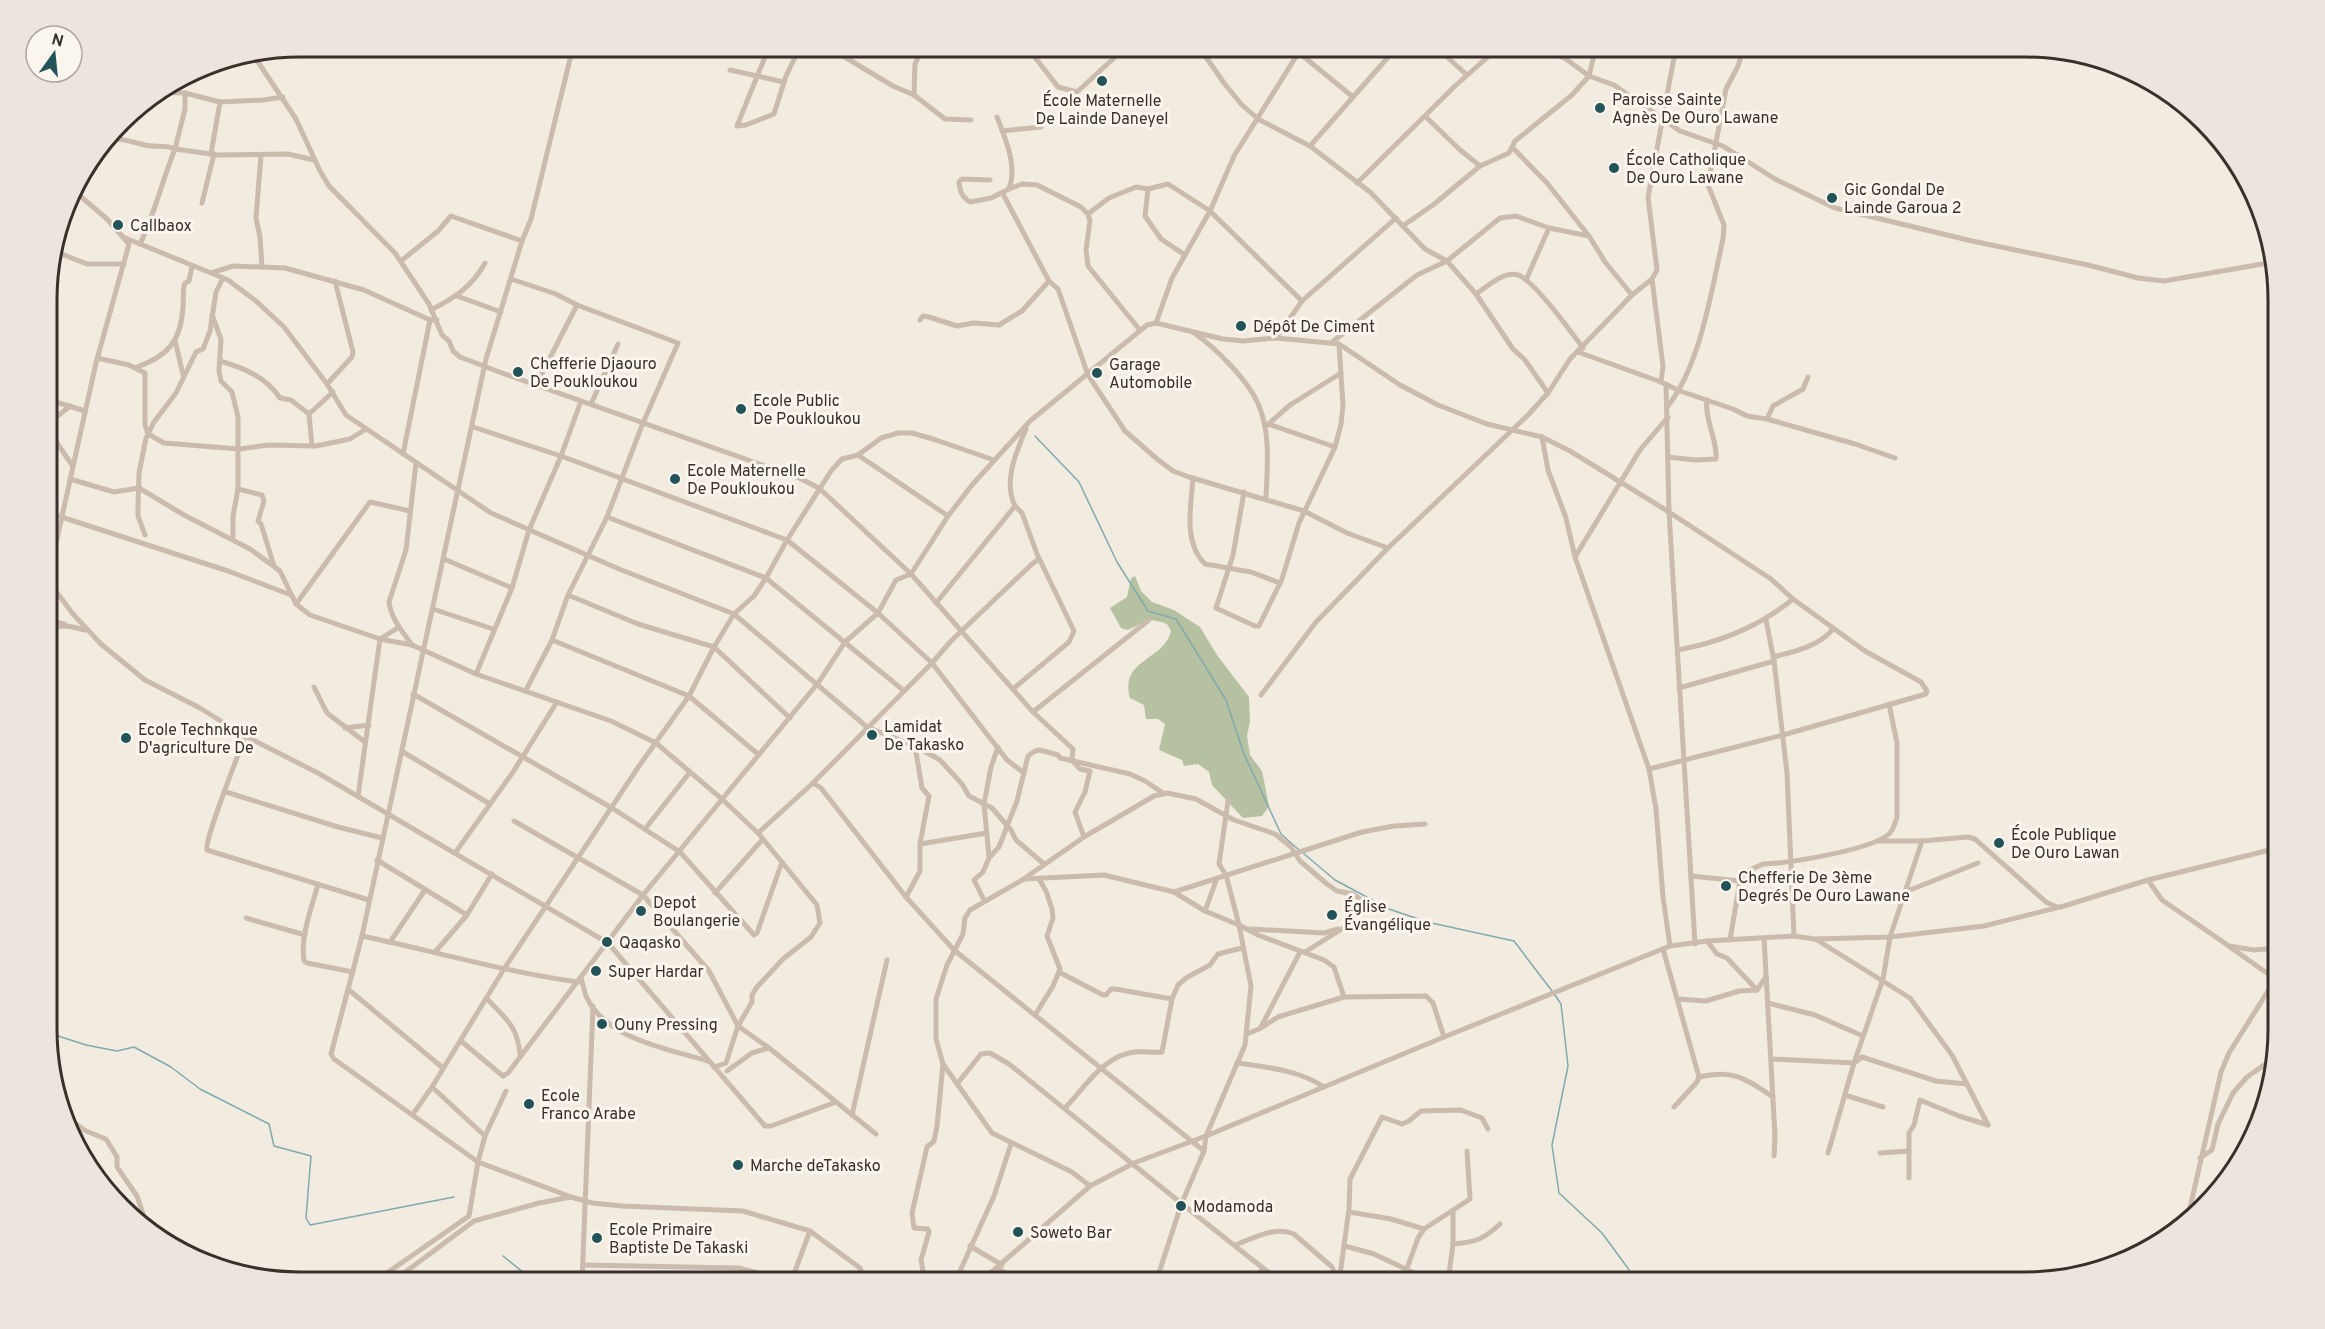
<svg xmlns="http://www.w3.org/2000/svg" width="2325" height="1329" font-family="Overpass,sans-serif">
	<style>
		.green { fill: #b5c1a1 }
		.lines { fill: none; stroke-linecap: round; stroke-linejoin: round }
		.stream { stroke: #81aaae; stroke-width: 1.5 }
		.minor { stroke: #cabbad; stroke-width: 5 }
		.poi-dot { fill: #225359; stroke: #faf5ed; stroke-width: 2 }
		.labels { text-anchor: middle; stroke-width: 6; stroke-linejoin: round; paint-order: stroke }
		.poi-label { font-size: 16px; fill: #39302b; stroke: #faf5ed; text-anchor: start }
		.rim { fill: none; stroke: #39302b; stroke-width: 3 }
	</style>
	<rect width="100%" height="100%" fill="#f2ebe0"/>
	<path class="green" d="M1135,576L1141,591L1152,602L1174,610L1200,627L1217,655L1249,697L1250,721L1247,736L1250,755L1262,771L1269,806L1262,816L1243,818L1212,785L1209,772L1198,764L1184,766L1182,760L1159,750L1165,724L1158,719H1146L1144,705L1130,698C1119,659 1164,661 1171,631L1167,624C1145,616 1147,622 1128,630L1121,628L1110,608L1127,597L1131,578Z"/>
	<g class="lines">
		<g class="stream">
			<polyline points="1035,436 1079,482 1117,562 1148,611 1176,619 1226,700 1244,754 1281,834 1299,850"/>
			<polyline points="1303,853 1335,880 1389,909 1427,922 1514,941 1552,991"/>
			<polyline points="1555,995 1561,1004 1568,1066 1552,1145 1559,1193 1602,1233 1638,1282"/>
			<polyline points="49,1033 86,1045 117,1051 134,1047 171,1067 200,1089 269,1124 274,1146 311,1156 306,1218 310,1225 454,1197"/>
			<polyline points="503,1256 535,1282"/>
		</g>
		<g class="minor">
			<polyline points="769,47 737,126 746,125 774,114 786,76 800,47"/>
			<polyline points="828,47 893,86 914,95 945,119 971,120"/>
			<polyline points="1027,47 1058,87 1077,92 1114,58 1122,47"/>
			<polyline points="1199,47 1224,83 1241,104 1258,119 1310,146 1370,192 1425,249 1447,261 1476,294 1513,349 1525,360 1548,393"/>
			<polyline points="1292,47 1353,97"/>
			<polyline points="1436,47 1467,75"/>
			<polyline points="1540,47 1566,59 1589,76 1614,85 1680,131 1723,146 1775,179 1835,208 1972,241 2088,265 2138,278 2164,281 2274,262"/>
			<polyline points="254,56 296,119 320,171 329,186 395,253 429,304 442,335 449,341 453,351 460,357 502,373 799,478 819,488 911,574 1033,712 1073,749 1072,760 1080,769 1090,771 1085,792 1075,812 1084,837"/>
			<polyline points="730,70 784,82"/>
			<polyline points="160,92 185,93"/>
			<polyline points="914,95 915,64 923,47"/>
			<polyline points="1425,116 1459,149 1480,166"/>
			<polyline points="1002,131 1041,127"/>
			<path d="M111,138C123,139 133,142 145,145C155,148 165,144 175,149L185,109V93L220,102L263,100L283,97"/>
			<polyline points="1310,146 1397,47"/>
			<polyline points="1513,148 1547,183 1589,236"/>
			<polyline points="211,154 220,102"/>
			<polyline points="261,155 256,218 260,237 262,267"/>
			<path d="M990,180L962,179L959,182C960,191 961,196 970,202L991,198L1009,189C1018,166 1005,138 997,117"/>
			<polyline points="1357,183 1455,86 1499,47"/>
			<polyline points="1009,189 1022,184 1037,185 1081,207 1088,214 1090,221 1086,250 1088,266 1139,329"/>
			<polyline points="1148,189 1145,216 1161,239 1185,255"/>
			<polyline points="1003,194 1049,281 1058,289 1088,375 1125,431 1157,459 1173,471 1189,477 1304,511 1347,533 1388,548"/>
			<polyline points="202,203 214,154"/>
			<polyline points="1088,214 1109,198 1136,187 1148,189 1168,184 1210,211 1302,301"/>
			<polyline points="1404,225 1433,205 1480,166 1509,153 1515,141 1572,95 1589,76 1596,47"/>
			<polyline points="123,237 228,280 256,301 284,327 327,384 346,415 491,513 619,569 734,614 867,727 915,746 940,760 962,784 969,796 992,808 1011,830 1016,840 1044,864"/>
			<polyline points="522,241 531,219 573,47"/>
			<path d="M140,244C155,213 162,181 175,149L218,155L288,154L314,160"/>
			<polyline points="54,251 87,264 124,264"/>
			<polyline points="401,261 438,231 451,216 522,241 486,359 362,936 331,1054 334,1059 478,1162 571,1197 592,1203 622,1206 743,1211 810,1231 860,1268 863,1276 863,1282"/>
			<polyline points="49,273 56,251"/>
			<polyline points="211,273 233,266 285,268 364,290 430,320 437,320"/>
			<polyline points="511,279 556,294 577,305 536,385"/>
			<polyline points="1652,279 1663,366 1661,382"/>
			<polyline points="1526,280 1549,228"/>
			<path d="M1476,294C1488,286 1503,271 1518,275C1533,279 1572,333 1583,348"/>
			<polyline points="457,296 501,312"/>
			<path d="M431,310C454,298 472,287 485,263"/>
			<polyline points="212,315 221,339 219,371 221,381 232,392 238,417 238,489 233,516 233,539"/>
			<polyline points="920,320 923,316 929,317 957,326 974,323 999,325 1022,311 1049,281"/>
			<polyline points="1156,323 1172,278 1210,211 1234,156 1302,47"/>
			<path d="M1194,333C1216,348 1249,381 1259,406C1271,434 1267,469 1266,499"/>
			<polyline points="1276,338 1302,301 1396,218"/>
			<polyline points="175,340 183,375"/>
			<polyline points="1331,343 1417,275 1447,261 1500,218 1516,216 1549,228 1589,236 1605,262 1632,295"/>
			<polyline points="1578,352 1661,382 1680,391 1733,409 1747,416 1767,419 1855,444 1895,458"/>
			<polyline points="97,358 129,365 145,373 145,425 148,434 164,443 239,449 268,445 316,446 350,439 366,429"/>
			<path d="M220,361C244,368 266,377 280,398L291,400L309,414"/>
			<path d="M137,367C168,356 181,341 183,307C184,298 182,291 185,283L189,281L192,266"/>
			<polyline points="327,384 352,357 353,352 335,281"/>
			<polyline points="1666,384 1669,512 1695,944"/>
			<polyline points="49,400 85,411"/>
			<polyline points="591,404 618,344"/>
			<path d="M1668,406C1701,363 1711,292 1723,239L1724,225L1708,185L1726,89L1738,66L1744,47"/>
			<polyline points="1767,419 1773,406 1803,389 1808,377"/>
			<polyline points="49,423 70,406"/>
			<polyline points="49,424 55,440 72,465"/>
			<polyline points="1268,424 1335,447"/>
			<polyline points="473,427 561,456 787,540 878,613 932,663 1007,760 1024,773"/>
			<polyline points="1265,427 1290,405 1341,373"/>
			<polyline points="1542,437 1548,470 1566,518 1575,557 1649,769 1656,809 1663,897 1670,946"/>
			<polyline points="312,446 309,414 333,392"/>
			<polyline points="403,454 430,320"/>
			<polyline points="858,455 948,516"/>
			<path d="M1668,457L1695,460L1716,459C1718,441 1704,419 1707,400"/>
			<path d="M1193,478C1191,506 1183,543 1205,564L1251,572L1280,583"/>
			<polyline points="70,479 114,492 139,488 184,515 250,549 280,571 296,604 310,615 380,639 412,645 476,674 611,721 656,743 723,800 758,833 813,783 932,663 951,641 1032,564 1039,559"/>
			<polyline points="238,489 262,495 264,501 258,521 261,524 274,566"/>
			<polyline points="1244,492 1233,555 1216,608 1255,626 1259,626 1282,579 1299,523 1335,447 1341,424 1343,406 1339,344"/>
			<polyline points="49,513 228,571 291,595"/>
			<polyline points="607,517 766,578 903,690"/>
			<polyline points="145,535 138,516 138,505 139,473 146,438 154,422 176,393 196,352 203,349 210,331 216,292 223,278"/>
			<polyline points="1575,557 1640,450 1668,417"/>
			<polyline points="444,559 512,588"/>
			<polyline points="49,575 96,363 129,244 107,219 72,189"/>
			<polyline points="49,582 73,614 101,644 145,680 200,708 245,736 318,773 608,943 765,1126 771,1126 836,1102"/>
			<polyline points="568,595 638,624 714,647 790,718"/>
			<path d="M936,603L1015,506C1003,482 1016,452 1026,429"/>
			<polyline points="296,604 370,502 410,511"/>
			<polyline points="433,609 493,629"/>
			<polyline points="49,620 64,624"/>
			<polyline points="1766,620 1774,661 1787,773 1794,936"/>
			<polyline points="49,627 68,626 85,630"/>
			<polyline points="552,640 689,696 759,755"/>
			<path d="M412,645C403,632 391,619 389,602L406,550L416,463"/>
			<path d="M1678,650C1721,642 1759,627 1793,599"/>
			<path d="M1773,657C1793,652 1820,646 1833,629"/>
			<polyline points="476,674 512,588 529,530 561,456 581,401"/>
			<polyline points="314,687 327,713 365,742"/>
			<polyline points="1679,688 1774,661"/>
			<polyline points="1013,689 1069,642 1074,631 1037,554 1022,513 1015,506"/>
			<polyline points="526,690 552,640 568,595 607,517 643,423 678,343 577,305"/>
			<polyline points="413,694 612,808 680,852 754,935 757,933 782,862"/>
			<polyline points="1261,695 1316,622 1388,548 1528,415 1548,393 1570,359 1632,295 1652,279 1657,270 1648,197 1676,47"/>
			<polyline points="1033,712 1149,620"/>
			<polyline points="345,728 369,725"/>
			<path d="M245,736C239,754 204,840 207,850L369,900"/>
			<polyline points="403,752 490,804"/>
			<polyline points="813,783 821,788 906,897 954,950 1204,1151"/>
			<polyline points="226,792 338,827 382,838"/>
			<polyline points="358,796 380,639 399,627"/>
			<polyline points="514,821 643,895 709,971 738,1026 726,1063 714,1067"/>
			<polyline points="645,829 690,772"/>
			<polyline points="758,833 817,905 820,923 811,937 783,959 757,987 752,995 752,1002 738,1026 769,1048 876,1134"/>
			<polyline points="1878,841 1922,841"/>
			<polyline points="920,844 987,833"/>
			<polyline points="455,853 513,772 557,702"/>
			<polyline points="989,857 984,804 991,767 998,747"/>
			<polyline points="377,860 467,915"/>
			<polyline points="1691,876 1740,881"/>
			<polyline points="1025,878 1084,837 1154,796 1167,793 1196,799 1234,820 1275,834 1291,847 1300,861 1327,884 1337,891 1353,894 1366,903 1345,927 1305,952"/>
			<polyline points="2148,880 2162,900 2229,946 2254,950 2278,948"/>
			<path d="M318,884C312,907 300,936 304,961L307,963L353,972"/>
			<polyline points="1174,892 1362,832 1394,826 1425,824"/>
			<polyline points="1905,892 1978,863"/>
			<polyline points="715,893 763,839"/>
			<polyline points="906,897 920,871 920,844 929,796 922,788 915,746"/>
			<polyline points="984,900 974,880 983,872 989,858 999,847 1017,801 1028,756 1035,751 1040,750 1058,755 1060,758 1130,774 1145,781 1163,793"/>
			<polyline points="1205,911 1217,878"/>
			<polyline points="246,918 305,935"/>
			<polyline points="1249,929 1324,933 1338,929"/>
			<path d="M362,936C434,951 505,972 578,982"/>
			<polyline points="1764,938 1775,1136 1774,1156"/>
			<path d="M1730,940L1740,881L1748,871L1763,864C1790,863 1871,850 1889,834C1894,829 1895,823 1897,817V743L1889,704"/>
			<polyline points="1817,940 1910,998 1952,1055 1988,1125"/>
			<polyline points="1707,941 1717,954 1727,958 1757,990"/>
			<polyline points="390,942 425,890"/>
			<polyline points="2230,947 2277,980"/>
			<polyline points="1663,949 1699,1077 1697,1082 1674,1107"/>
			<polyline points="436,951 467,915 492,874"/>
			<polyline points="1059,972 1103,995 1106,995 1111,989 1115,989 1172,999"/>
			<path d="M581,978C583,984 584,990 586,996C605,1039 668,1049 708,1061"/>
			<polyline points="349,990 443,1068"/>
			<path d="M487,999C506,1019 517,1025 520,1054"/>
			<polyline points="1678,999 1706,1001 1739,991 1757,990 1766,977"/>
			<polyline points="1768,1003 1815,1015 1863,1036"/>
			<polyline points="1035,1015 1053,986 1060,969 1047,936 1053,918 1052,909 1046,891 1039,879"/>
			<polyline points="1261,1027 1300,952"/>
			<polyline points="1247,1034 1261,1028 1278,1017 1344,997 1426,996 1433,1003 1444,1037"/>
			<polyline points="461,1041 503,1076 508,1073 643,895 818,683 845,642 878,613 896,580 911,574 948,516 972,485 1030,421 1147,325 1156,323 1223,339 1243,341 1276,338 1339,344 1400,385 1438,405 1487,424 1542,437 1570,451 1669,512 1771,579 1793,599 1865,651 1921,682 1927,691 1926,694 1783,735 1649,769"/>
			<polyline points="1771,1059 1854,1063 1862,1057 1936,1081 1967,1084"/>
			<path d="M1237,1063C1265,1067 1300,1070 1324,1087"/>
			<polyline points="727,1071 752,1053 769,1048"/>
			<path d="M1699,1077C1733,1069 1745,1078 1773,1097"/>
			<path d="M957,1084L981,1054L990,1053L1009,1064C1100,1137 1189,1211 1281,1282"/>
			<polyline points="1845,1095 1883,1107"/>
			<path d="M1065,1108C1083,1089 1102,1059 1129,1053C1140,1050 1152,1053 1162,1052L1172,999L1178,985L1186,978L1210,965L1218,954L1242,948"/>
			<polyline points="413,1114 432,1087"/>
			<polyline points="852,1115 887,960"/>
			<polyline points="71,1121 86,1131 106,1139 117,1157 117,1167 137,1196 146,1223"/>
			<polyline points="485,1136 432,1087 504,969 639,766 689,696 714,647 734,614 754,596 766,578 787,540 831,471 842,459 858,455 881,438 898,433 912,433 936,440 994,460"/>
			<polyline points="1828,1153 1854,1063 1883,979 1890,937 1922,841 1968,837 1975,839 2046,902 2057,907"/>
			<polyline points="1880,1153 1909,1151"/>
			<polyline points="2200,1158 2212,1150 2218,1124 2233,1093 2247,1077 2274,1058"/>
			<polyline points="1909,1178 1909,1133 1914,1125 1920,1100 1959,1116 1988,1125"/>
			<polyline points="1090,1186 1072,1172 992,1133 943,1064 936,1039 936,999 947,965 963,934 965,918 970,910 1024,879 1104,875 1174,892 1205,911 1239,925 1258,935 1324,960 1334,967 1344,997"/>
			<polyline points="1349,1212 1391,1219 1424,1229"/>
			<polyline points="2187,1221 2221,1072 2229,1053 2278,975"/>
			<path d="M1453,1244C1475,1242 1483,1240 1500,1224"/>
			<path d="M1235,1245C1254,1238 1274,1226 1294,1234L1332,1267L1338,1282"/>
			<polyline points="970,1246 1002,1265"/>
			<polyline points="1345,1246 1374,1254 1433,1282"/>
			<polyline points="583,1265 739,1268 788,1281 792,1279 810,1231"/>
			<polyline points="998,1268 1018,1282"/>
			<polyline points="374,1282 469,1216 478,1162 485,1136 506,1091"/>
			<polyline points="392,1282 474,1221 539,1203 571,1197"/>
			<polyline points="582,1282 593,1006"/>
			<polyline points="925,1282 921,1260 929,1232 928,1229 914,1228 912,1213 927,1147 934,1141 937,1126 943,1064"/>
			<polyline points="955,1282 994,1196 1011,1144"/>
			<polyline points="980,1282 1090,1186 1134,1163 1206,1136 1444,1037 1670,946 1707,941 1794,936 1815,939 1890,937 1984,926 2064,906 2148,880 2278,848"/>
			<polyline points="1156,1282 1181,1205 1204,1151 1206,1136 1245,1045 1251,986 1239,925 1226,875 1219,864 1228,801"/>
			<polyline points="1254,1282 1263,1268"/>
			<polyline points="1339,1282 1349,1209 1350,1179 1382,1117 1402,1124 1409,1121 1421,1111 1461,1110 1482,1118 1488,1129"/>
			<polyline points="1402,1282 1418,1238 1424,1229 1470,1199 1467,1151"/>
			<polyline points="1448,1282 1453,1244 1453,1210"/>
		</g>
	</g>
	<g class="poi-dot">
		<circle cx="1102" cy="81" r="6"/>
		<circle cx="1600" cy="108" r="6"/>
		<circle cx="1614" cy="168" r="6"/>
		<circle cx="1832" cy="198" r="6"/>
		<circle cx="118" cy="225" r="6"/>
		<circle cx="1241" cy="326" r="6"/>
		<circle cx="518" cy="372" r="6"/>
		<circle cx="1097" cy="373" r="6"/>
		<circle cx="741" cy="409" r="6"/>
		<circle cx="675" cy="479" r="6"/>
		<circle cx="872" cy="735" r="6"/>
		<circle cx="126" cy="738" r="6"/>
		<circle cx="1999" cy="843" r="6"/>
		<circle cx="1726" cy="886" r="6"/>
		<circle cx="641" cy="911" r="6"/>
		<circle cx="1332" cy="915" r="6"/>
		<circle cx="607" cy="942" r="6"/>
		<circle cx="596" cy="971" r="6"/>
		<circle cx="602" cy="1024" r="6"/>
		<circle cx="529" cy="1104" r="6"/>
		<circle cx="738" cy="1165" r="6"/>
		<circle cx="1181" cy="1206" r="6"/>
		<circle cx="1018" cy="1232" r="6"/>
		<circle cx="597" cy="1238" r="6"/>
	</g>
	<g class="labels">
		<g class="poi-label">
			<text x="1612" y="105">Paroisse Sainte<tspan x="1612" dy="18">Agnès De Ouro Lawane</tspan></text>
			<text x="1102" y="106" text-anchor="middle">École Maternelle<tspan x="1102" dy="18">De Lainde Daneyel</tspan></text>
			<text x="1626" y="165">École Catholique<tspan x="1626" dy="18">De Ouro Lawane</tspan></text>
			<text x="1844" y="195">Gic Gondal De<tspan x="1844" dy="18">Lainde Garoua 2</tspan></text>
			<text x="130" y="231">Callbaox</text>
			<text x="1253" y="332">Dépôt De Ciment</text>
			<text x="530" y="369">Chefferie Djaouro<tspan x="530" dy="18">De Poukloukou</tspan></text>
			<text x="1109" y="370">Garage<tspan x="1109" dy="18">Automobile</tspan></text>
			<text x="753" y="406">Ecole Public<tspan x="753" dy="18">De Poukloukou</tspan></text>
			<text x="687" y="476">Ecole Maternelle<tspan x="687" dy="18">De Poukloukou</tspan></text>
			<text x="884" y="732">Lamidat<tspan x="884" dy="18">De Takasko</tspan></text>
			<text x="138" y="735">Ecole Technkque<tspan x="138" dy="18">D'agriculture De</tspan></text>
			<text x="2011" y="840">École Publique<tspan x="2011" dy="18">De Ouro Lawan</tspan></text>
			<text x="1738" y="883">Chefferie De 3ème<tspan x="1738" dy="18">Degrés De Ouro Lawane</tspan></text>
			<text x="653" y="908">Depot<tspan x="653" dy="18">Boulangerie</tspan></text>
			<text x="1344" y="912">Église<tspan x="1344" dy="18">Évangélique</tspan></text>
			<text x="619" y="948">Qaqasko</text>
			<text x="608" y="977">Super Hardar</text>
			<text x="614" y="1030">Ouny Pressing</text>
			<text x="541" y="1101">Ecole<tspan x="541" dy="18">Franco Arabe</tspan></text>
			<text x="750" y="1171">Marche deTakasko</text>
			<text x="1193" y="1212">Modamoda</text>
			<text x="609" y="1235">Ecole Primaire<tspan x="609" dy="18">Baptiste De Takaski</tspan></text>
			<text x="1030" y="1238">Soweto Bar</text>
		</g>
	</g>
	<path d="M0 0H2325V1329H0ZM300 57H2025A243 243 0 0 1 2268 300V1029A243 243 0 0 1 2025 1272H300A243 243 0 0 1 57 1029V300A243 243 0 0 1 300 57Z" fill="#ebe5dd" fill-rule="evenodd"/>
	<path class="rim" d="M300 57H2025A243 243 0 0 1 2268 300V1029A243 243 0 0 1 2025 1272H300A243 243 0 0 1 57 1029V300A243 243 0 0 1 300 57Z"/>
	<g transform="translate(54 54) rotate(15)"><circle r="28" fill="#faf5ed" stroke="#ada69f" stroke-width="1.5"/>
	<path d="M0-4.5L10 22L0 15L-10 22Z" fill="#225359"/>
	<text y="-9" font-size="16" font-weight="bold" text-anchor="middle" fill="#39302b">N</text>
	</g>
</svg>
